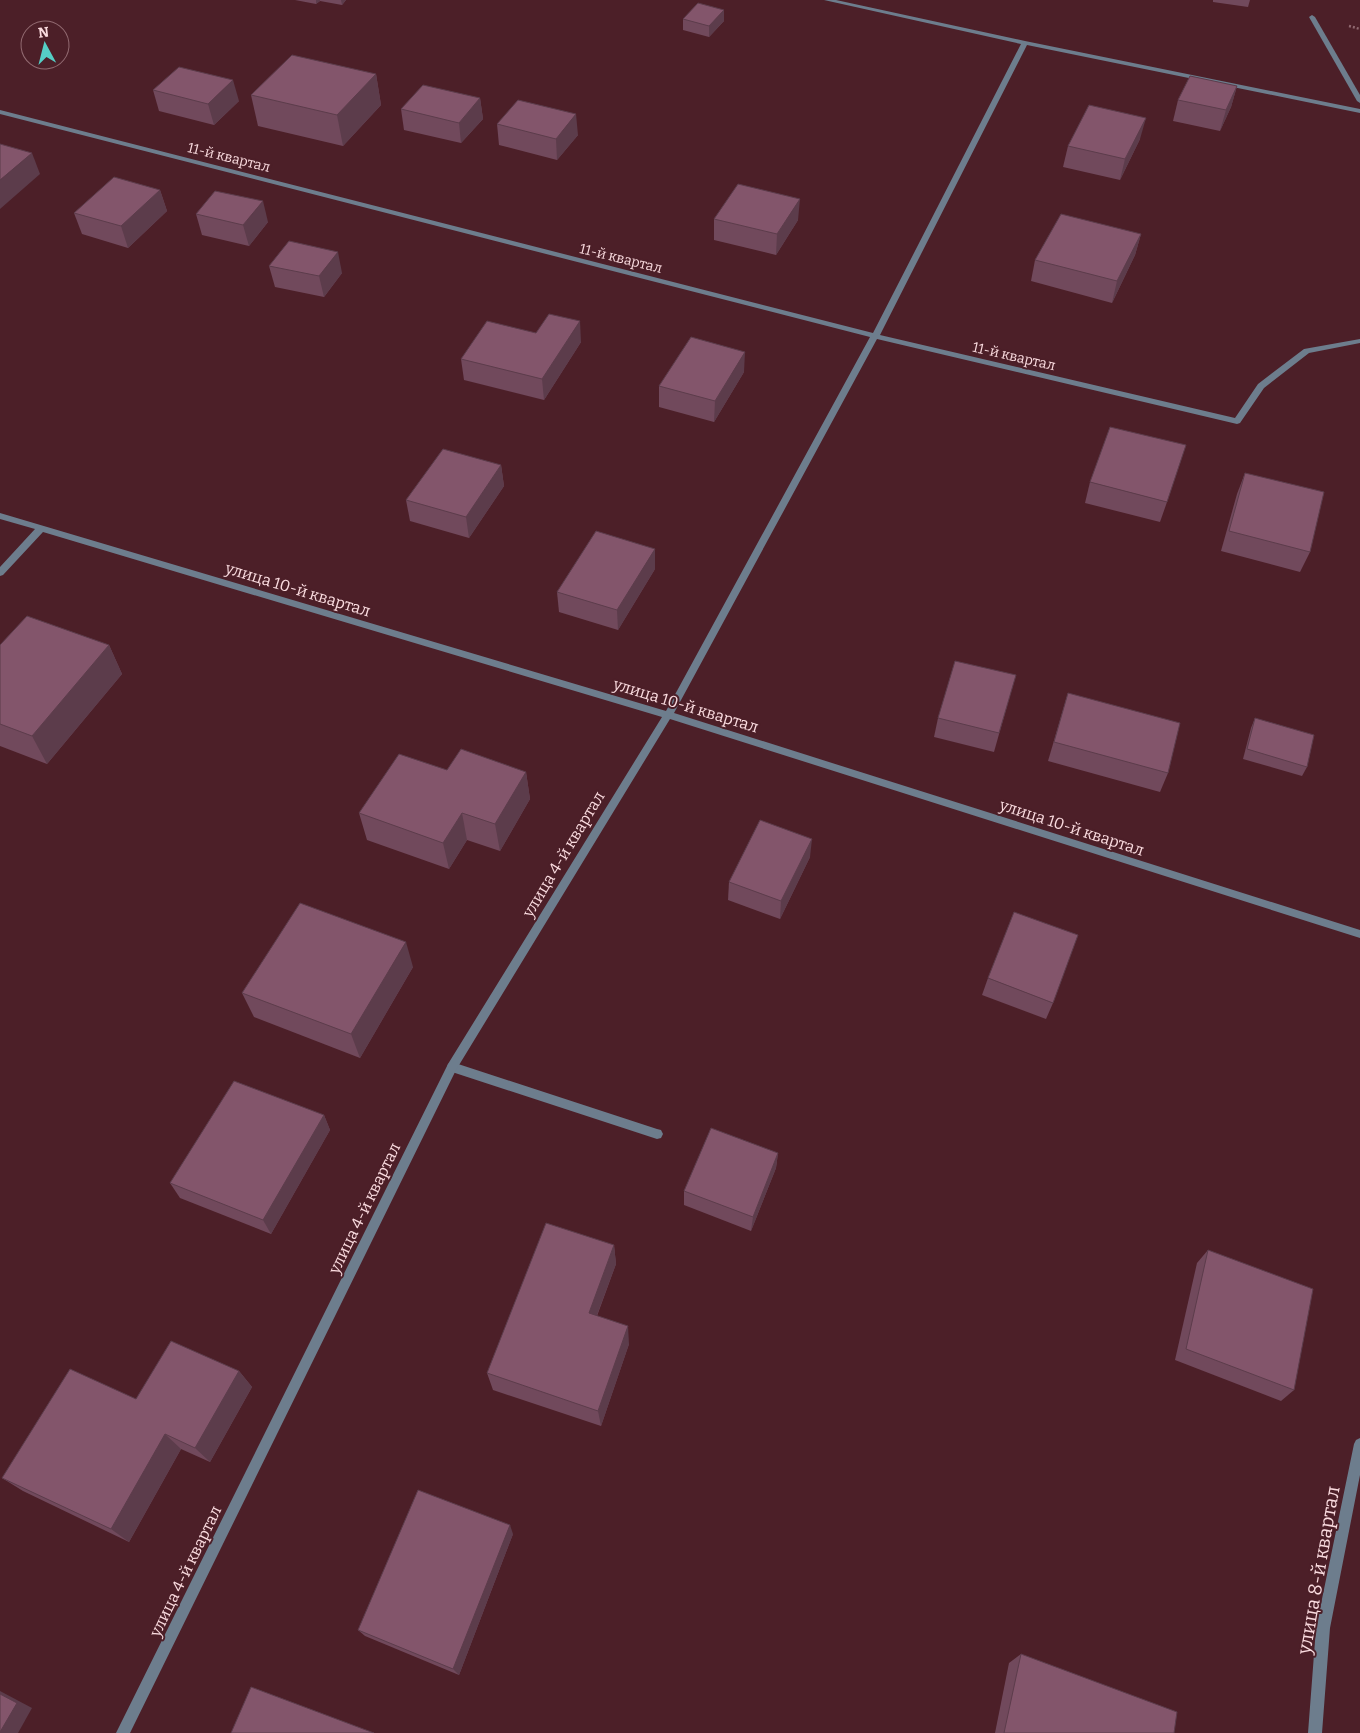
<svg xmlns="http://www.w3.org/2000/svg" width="1360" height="1733" font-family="Bitter,serif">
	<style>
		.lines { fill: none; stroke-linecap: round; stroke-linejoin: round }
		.path { stroke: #906970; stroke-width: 2.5; stroke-dasharray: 2 2; stroke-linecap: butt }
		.lane { fill: #6d7d8d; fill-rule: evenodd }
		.street { fill: #6d7d8d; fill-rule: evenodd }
		.wall { fill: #71495c }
		.shaded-wall { fill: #5c3c4b }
		.building { fill: #83556b; stroke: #5c3c4b }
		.labels { text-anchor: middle; stroke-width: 4; stroke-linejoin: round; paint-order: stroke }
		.far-street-label { font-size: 14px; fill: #fadbdf; stroke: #4c1f28 }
		.street-label { font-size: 16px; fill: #fadbdf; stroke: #4c1f28 }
		.near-street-label { font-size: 19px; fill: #fadbdf; stroke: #4c1f28 }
	</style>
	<rect width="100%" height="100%" fill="#4c1f28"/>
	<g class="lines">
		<polyline class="path" points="1349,26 1360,29"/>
		<polygon class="lane" points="452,1062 657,1129 661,1130 663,1134 661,1138 657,1139 452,1072 448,1070 447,1067 448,1064"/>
		<g class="street">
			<polygon points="824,0 836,0 1025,41 1360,109 1360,113 1027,45 880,335 1235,418 1258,384 1304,349 1360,339 1360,343 1309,353 1264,388 1240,423 1237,424 877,339 674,713 1360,930 1360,938 670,719 456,1070 130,1733 116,1733 448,1064 662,717 43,532 3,575 0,576 0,567 35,529 0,519 0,513 666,711 870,337 0,114 0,110 873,333 1021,44"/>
			<polygon points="1312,15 1315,17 1360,95 1360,103 1357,101 1309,17"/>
			<polygon points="1360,1438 1360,1475 1330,1628 1322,1733 1308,1733 1316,1628 1354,1444 1356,1440"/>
		</g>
	</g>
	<g class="wall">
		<polygon points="295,0 346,0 342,5 320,1 316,4"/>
		<polygon points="1213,0 1250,0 1248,7 1213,2"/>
		<polygon points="683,19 724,21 709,37 683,30"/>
		<polygon points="376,74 381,105 343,146 258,126 251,95"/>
		<polygon points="1237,86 1231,107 1220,131 1173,121 1178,100"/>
		<polygon points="153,90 239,101 214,125 159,111"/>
		<polygon points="480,98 483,119 461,143 404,130 401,109"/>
		<polygon points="497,124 578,135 557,160 499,145"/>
		<polygon points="1140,139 1120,180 1063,167 1068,146"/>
		<polygon points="160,190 167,211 128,248 82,234 74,213"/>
		<polygon points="196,214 268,222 249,246 202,235"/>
		<polygon points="714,219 798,220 776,255 714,240"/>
		<polygon points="1141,234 1135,255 1112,303 1031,281 1035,260"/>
		<polygon points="269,266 342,273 324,297 275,287"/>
		<polygon points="536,333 581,342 544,400 464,380 461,359"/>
		<polygon points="744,372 714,422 659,407 659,386"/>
		<polygon points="501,465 504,486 469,538 410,521 406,500"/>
		<polygon points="1245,473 1310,552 1300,572 1221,551 1237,494"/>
		<polygon points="1090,482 1167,502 1160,522 1085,503"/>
		<polygon points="655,569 618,630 559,612 557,592"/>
		<polygon points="0,645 109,645 122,674 47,764 0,746"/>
		<polygon points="1068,693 1168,773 1160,792 1048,761"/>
		<polygon points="1010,695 994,752 934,737 938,718"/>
		<polygon points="1255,718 1307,767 1302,776 1243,759 1251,728"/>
		<polygon points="447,770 526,772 530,799 500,851 467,840 449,869 367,840 359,813"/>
		<polygon points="810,857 780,919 728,900 729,882"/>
		<polygon points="413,967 360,1058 254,1017 242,993"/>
		<polygon points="988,978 1053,1003 1046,1019 982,995"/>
		<polygon points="324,1115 330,1130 271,1234 180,1198 170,1183"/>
		<polygon points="778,1153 776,1168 751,1231 684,1205 684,1191"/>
		<polygon points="614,1245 616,1264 597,1316 629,1344 601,1426 493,1390 487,1373"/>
		<polygon points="1208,1250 1294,1390 1281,1401 1175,1360 1197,1263"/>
		<polygon points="239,1371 252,1387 210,1462 181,1449 129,1542 23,1491 2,1478 136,1399"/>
		<polygon points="513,1534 459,1675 365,1636 358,1630"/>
		<polygon points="1021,1654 1174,1733 995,1733 1009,1663"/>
	</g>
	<g class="shaded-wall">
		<polygon points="316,0 320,0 320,1 316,4"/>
		<polygon points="341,0 346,0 342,5"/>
		<polygon points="724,10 724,21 709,37 709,26"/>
		<polygon points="376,74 381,105 343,146 337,115"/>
		<polygon points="233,80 239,101 214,125 208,104"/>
		<polygon points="1237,86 1231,107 1220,131 1226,110"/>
		<polygon points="480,98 483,119 461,143 459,123"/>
		<polygon points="576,114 578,135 557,160 556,139"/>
		<polygon points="1146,118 1140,139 1120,180 1125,159"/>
		<polygon points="32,153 40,174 0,209 0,180"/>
		<polygon points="160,190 167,211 128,248 121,226"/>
		<polygon points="800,199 798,220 776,255 777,234"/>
		<polygon points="263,201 268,222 249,246 243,225"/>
		<polygon points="1141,234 1135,255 1112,303 1117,281"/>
		<polygon points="338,252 342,273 324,297 319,276"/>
		<polygon points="580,321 581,342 544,400 542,379"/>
		<polygon points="745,352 744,372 714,422 715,401"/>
		<polygon points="501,465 504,486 469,538 466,517"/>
		<polygon points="655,549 655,569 618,630 617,610"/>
		<polygon points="109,645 122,674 47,764 32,736"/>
		<polygon points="526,772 530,799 500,851 495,824"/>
		<polygon points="462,813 467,840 449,869 443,843"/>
		<polygon points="812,839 810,857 780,919 781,901"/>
		<polygon points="406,942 413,967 360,1058 351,1034"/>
		<polygon points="324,1115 330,1130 271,1234 263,1220"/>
		<polygon points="778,1153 776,1168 751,1231 753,1217"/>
		<polygon points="614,1245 616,1264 591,1331 589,1313"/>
		<polygon points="628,1326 629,1344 601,1426 598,1411"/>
		<polygon points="239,1371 252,1387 210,1462 195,1448"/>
		<polygon points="165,1434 181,1449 129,1542 111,1529"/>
		<polygon points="510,1525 513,1534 459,1675 453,1669"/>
		<polygon points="0,1691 32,1708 18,1733 0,1733"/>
	</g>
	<g class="building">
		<polygon points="698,3 724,10 709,26 683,19"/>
		<polygon points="292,55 376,74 337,115 251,95"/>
		<polygon points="179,67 233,80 208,104 153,90"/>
		<polygon points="1190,76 1237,86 1226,110 1178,100"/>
		<polygon points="423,85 480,98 459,123 401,109"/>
		<polygon points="518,100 576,114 556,139 497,124"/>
		<polygon points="1089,105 1146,118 1125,159 1068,146"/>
		<polygon points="0,144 32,153 0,180"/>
		<polygon points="114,177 160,190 121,226 74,213"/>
		<polygon points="738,184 800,199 777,234 714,219"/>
		<polygon points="215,191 263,201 243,225 196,214"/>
		<polygon points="1061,214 1141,234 1117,281 1035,260"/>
		<polygon points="289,241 338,252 319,276 269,266"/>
		<polygon points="549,314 580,321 542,379 461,359 487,321 536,333"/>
		<polygon points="691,337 745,352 715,401 659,386"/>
		<polygon points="1110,427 1186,445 1167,502 1090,482"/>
		<polygon points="443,449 501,465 466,517 406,500"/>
		<polygon points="1245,473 1324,492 1310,552 1229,531"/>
		<polygon points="596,531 655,549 617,610 557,592"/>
		<polygon points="27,616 109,645 32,736 0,724 0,645"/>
		<polygon points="955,661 1016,675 999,733 938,718"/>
		<polygon points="1068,693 1180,723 1168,773 1054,742"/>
		<polygon points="1255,718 1314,735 1307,767 1247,749"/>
		<polygon points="461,749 526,772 495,824 462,813 443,843 359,813 399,754 447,770"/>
		<polygon points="760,820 812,839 781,901 729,882"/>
		<polygon points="300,903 406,942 351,1034 242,993"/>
		<polygon points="1014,912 1078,935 1053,1003 988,978"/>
		<polygon points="234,1081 324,1115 263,1220 170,1183"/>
		<polygon points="711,1128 778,1153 753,1217 684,1191"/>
		<polygon points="546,1223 614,1245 589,1313 628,1326 598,1411 487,1373"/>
		<polygon points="1208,1250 1313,1289 1294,1390 1186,1349"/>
		<polygon points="171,1341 239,1371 195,1448 165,1434 111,1529 2,1478 70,1369 136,1399"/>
		<polygon points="418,1490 510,1525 453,1669 358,1630"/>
		<polygon points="1021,1654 1177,1712 1174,1733 1004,1733"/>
		<polygon points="251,1687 374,1733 231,1733"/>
		<polygon points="0,1694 17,1703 0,1732"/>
	</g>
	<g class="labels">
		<g class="far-street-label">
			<text transform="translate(229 157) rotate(14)" y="5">11-й квартал</text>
			<text transform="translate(621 258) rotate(14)" y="5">11-й квартал</text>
			<text transform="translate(1014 356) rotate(13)" y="5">11-й квартал</text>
		</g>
		<g class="street-label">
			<text transform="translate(298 589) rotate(17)" y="6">улица 10-й квартал</text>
			<text transform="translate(686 705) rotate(17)" y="6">улица 10-й квартал</text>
			<text transform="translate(1072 827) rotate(18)" y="6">улица 10-й квартал</text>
			<text transform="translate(563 854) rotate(-59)" y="6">улица 4-й квартал</text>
			<text transform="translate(364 1208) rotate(-64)" y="6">улица 4-й квартал</text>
			<text transform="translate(185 1571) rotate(-64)" y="6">улица 4-й квартал</text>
		</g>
		<g class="near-street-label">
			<text transform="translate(1318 1570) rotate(-80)" y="7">улица 8-й квартал</text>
		</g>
	</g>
	<g transform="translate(45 45) rotate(353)"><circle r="24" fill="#4c1f28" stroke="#926a71"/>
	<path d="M0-4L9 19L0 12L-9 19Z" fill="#55cec5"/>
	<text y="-8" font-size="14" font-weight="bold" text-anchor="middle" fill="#fadbdf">N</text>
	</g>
</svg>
